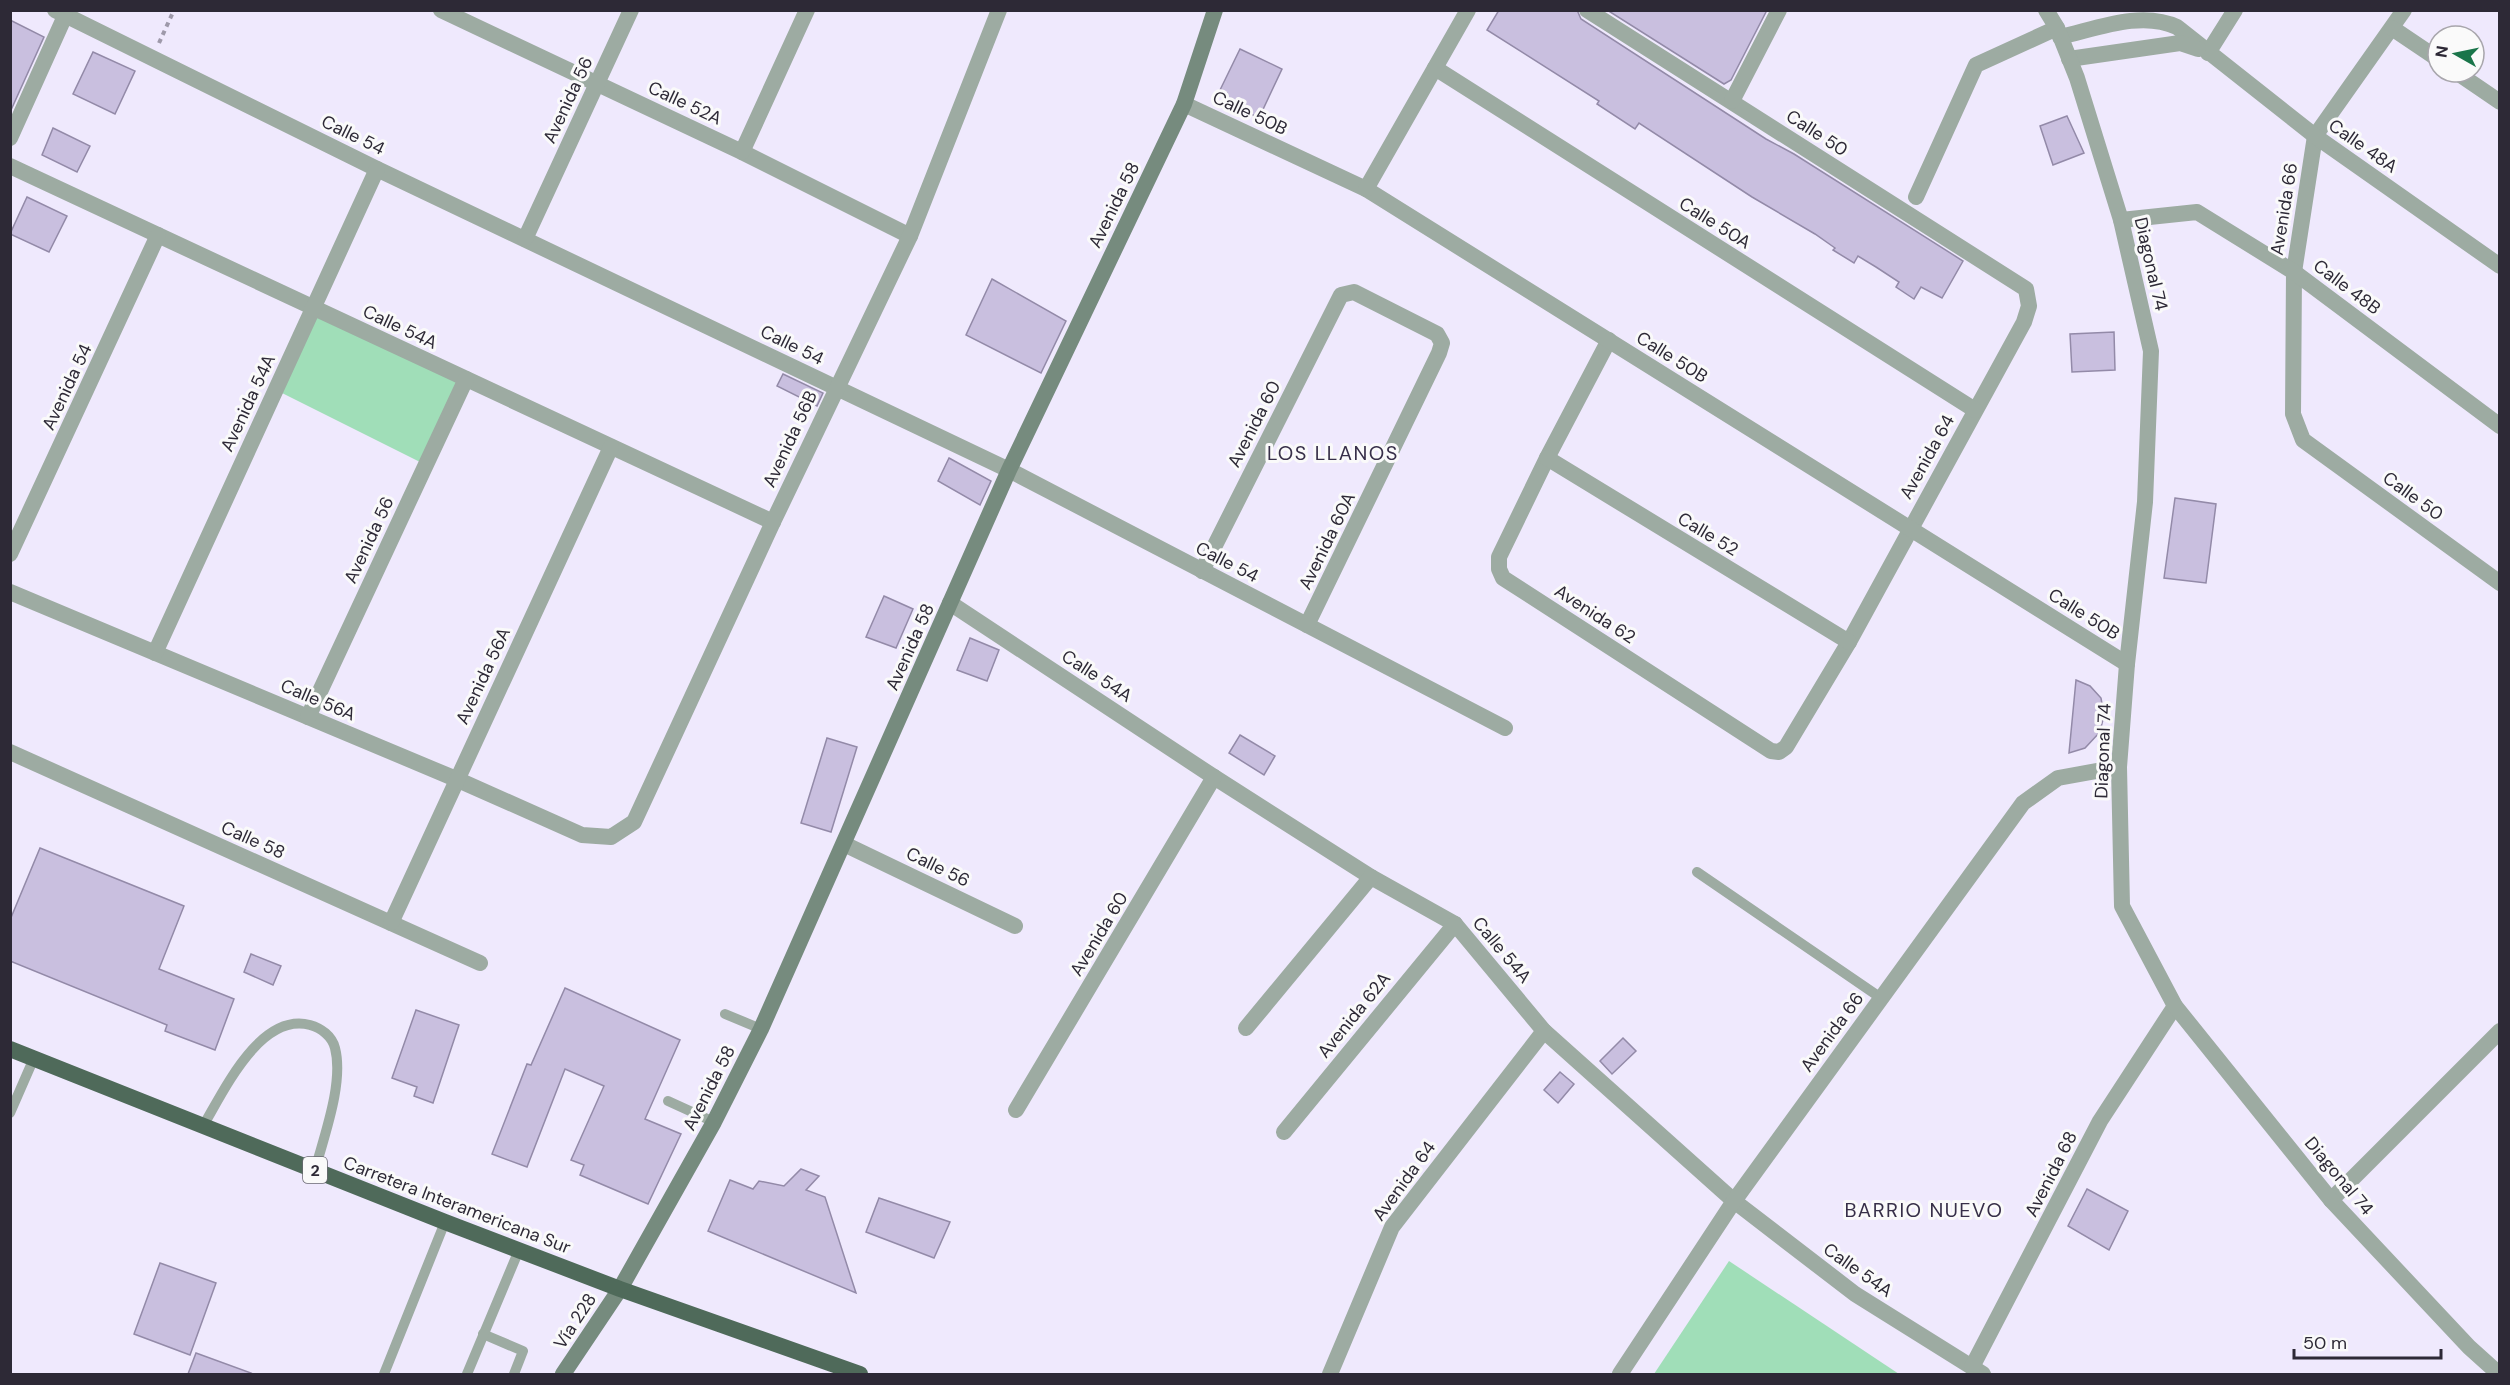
<svg xmlns="http://www.w3.org/2000/svg" width="2510" height="1385" font-family="'DM Sans',sans-serif">
	<style>
		.green { fill: #a0deb8 }
		.building { fill: #c9bfdf; stroke: #938aa8; stroke-width: 1.5 }
		.lines { fill: none; stroke-linecap: round; stroke-linejoin: round }
		.path { stroke: #9e99aa; stroke-width: 4; stroke-dasharray: 4.5 4.5; stroke-linecap: butt }
		.service { stroke: #9daba2; stroke-width: 10 }
		.minor { stroke: #9daba2; stroke-width: 16 }
		.tertiary { stroke: #9daba2; stroke-width: 16 }
		.secondary { stroke: #768b7e; stroke-width: 16 }
		.trunk { stroke: #4f6a5a; stroke-width: 16 }
		.labels { text-anchor: middle; stroke-width: 6; stroke-linejoin: round; paint-order: stroke }
		.shield { fill: #fafafa; stroke: #6a6871; stroke-width: 1.5 }
		.shield-label { font-size: 16px; font-weight: bold; fill: #2d2936 }
		.street-label { font-size: 18px; fill: #2d2936; stroke: #fafafa }
		.neighbourhood-label { font-size: 20px; letter-spacing: 1.5px; fill: #372f49; stroke: #fafafa }
	</style>
	<rect width="100%" height="100%" fill="#efe9fd"/>
	<g class="green">
		<polygon points="313,308 466,379 426,465 276,390"/>
		<polygon points="1729,1261 1899,1374 1654,1374"/>
	</g>
	<g class="building">
		<polygon points="1499,10 1577,10 1581,19 1766,139 1794,154 1963,261 1942,298 1921,287 1914,299 1896,287 1899,282 1876,267 1858,256 1854,263 1833,250 1835,248 1815,234 1752,197 1639,123 1635,129 1597,104 1599,101 1487,30"/>
		<polygon points="1607,10 1767,10 1731,80 1724,84"/>
		<polygon points="10,20 44,37 11,110 10,110"/>
		<polygon points="1240,49 1282,69 1259,118 1223,100 1227,93 1220,90"/>
		<polygon points="93,52 135,71 115,114 73,94"/>
		<polygon points="2067,116 2084,153 2053,165 2040,126"/>
		<polygon points="53,128 90,146 77,172 42,155"/>
		<polygon points="27,197 67,216 49,252 10,234"/>
		<polygon points="992,279 1066,321 1041,373 966,335"/>
		<polygon points="2114,332 2115,370 2072,372 2070,334"/>
		<polygon points="783,374 823,393 817,406 777,386"/>
		<polygon points="949,458 991,481 980,505 938,481"/>
		<polygon points="2175,498 2216,504 2206,583 2164,578"/>
		<polygon points="884,596 913,609 896,648 866,637"/>
		<polygon points="970,638 999,650 987,681 957,670"/>
		<polygon points="2076,680 2090,686 2101,698 2104,715 2100,732 2085,748 2069,753"/>
		<polygon points="1240,735 1275,756 1264,775 1229,753"/>
		<polygon points="827,738 857,747 831,832 801,823"/>
		<polygon points="40,848 184,906 159,969 234,999 215,1050 165,1031 167,1025 10,961 10,920"/>
		<polygon points="251,954 281,966 273,985 244,972"/>
		<polygon points="565,988 680,1040 645,1119 681,1134 648,1204 580,1175 584,1165 571,1160 604,1086 565,1069 527,1167 492,1154 527,1064 531,1065"/>
		<polygon points="416,1010 459,1025 433,1103 414,1096 417,1087 392,1078"/>
		<polygon points="1623,1038 1636,1051 1612,1074 1600,1061"/>
		<polygon points="1560,1072 1574,1084 1558,1103 1544,1090"/>
		<polygon points="801,1169 819,1176 806,1190 825,1197 856,1293 708,1231 730,1180 753,1189 759,1181 784,1186"/>
		<polygon points="2087,1189 2128,1211 2109,1250 2068,1226"/>
		<polygon points="879,1198 950,1222 934,1258 866,1232"/>
		<polygon points="160,1263 216,1283 190,1355 134,1334"/>
		<polygon points="196,1353 251,1373 250,1374 188,1374"/>
	</g>
	<g class="lines">
		<polyline class="path" points="159,43 174,10"/>
		<g class="service">
			<polyline points="1697,872 1881,998"/>
			<polyline points="725,1014 761,1029"/>
			<polyline points="668,1101 714,1122"/>
			<polyline points="10,1113 34,1058"/>
			<path d="M203,1126C224,1091 260,1012 310,1025C321,1028 332,1036 335,1048C344,1083 324,1136 315,1170"/>
			<polyline points="483,1334 523,1351 514,1374"/>
			<polyline points="384,1374 445,1222"/>
			<polyline points="467,1374 519,1250"/>
		</g>
		<g class="minor">
			<polyline points="55,10 377,169 1009,470 1505,728"/>
			<polyline points="441,10 742,152 910,236"/>
			<polyline points="1587,10 2026,289 2029,306 2024,322 1849,642 1786,747 1779,752 1771,751 1503,578 1499,569 1499,557 1547,458 1609,340"/>
			<polyline points="2404,10 2315,136 2294,272 2293,414 2303,440 2500,583"/>
			<polyline points="2392,28 2438,59"/>
			<path d="M2060,37C2096,29 2141,10 2177,27L2315,136L2500,266"/>
			<polyline points="2208,53 2235,10"/>
			<polyline points="2069,59 2180,43 2198,49"/>
			<polyline points="1435,68 1975,410"/>
			<polyline points="2456,72 2500,102"/>
			<polyline points="1732,101 1779,10"/>
			<polyline points="1184,104 1366,189 2127,664"/>
			<polyline points="10,138 65,16"/>
			<polyline points="742,152 807,10"/>
			<polyline points="10,166 773,522"/>
			<polyline points="1366,189 1468,10"/>
			<polyline points="1916,197 1976,65 2057,28"/>
			<polyline points="2121,220 2197,212 2294,272 2500,426"/>
			<polyline points="525,239 631,10"/>
			<polyline points="1547,458 1849,642"/>
			<polyline points="10,554 158,235"/>
			<polyline points="1202,571 1341,295 1354,292 1437,334 1442,343 1439,353 1307,625"/>
			<polyline points="10,592 456,779 582,835 611,837 634,822 773,522 910,236 999,10"/>
			<polyline points="950,603 1214,777 1371,877 1455,924 1544,1031 1734,1201 1855,1294 1983,1374"/>
			<polyline points="155,653 377,169"/>
			<polyline points="308,717 466,379"/>
			<polyline points="10,752 480,963"/>
			<polyline points="844,844 1015,926"/>
			<polyline points="391,923 611,447"/>
			<polyline points="1246,1028 1371,877"/>
			<polyline points="1016,1110 1214,777"/>
			<polyline points="1284,1132 1455,924"/>
			<polyline points="2331,1200 2500,1031"/>
			<polyline points="1972,1367 2100,1121 2175,1006"/>
			<polyline points="1330,1374 1392,1227 1544,1031"/>
			<polyline points="1620,1374 1734,1201 2023,803 2058,778 2119,767"/>
		</g>
		<polyline class="tertiary" points="2046,10 2057,28 2077,78 2121,220 2151,351 2145,502 2127,664 2119,767 2122,906 2175,1006 2331,1200 2469,1347 2499,1374"/>
		<polyline class="secondary" points="563,1374 620,1289 714,1122 761,1029 1009,470 1184,104 1215,10"/>
		<polyline class="trunk" points="10,1049 445,1222 620,1289 860,1374"/>
	</g>
	<g class="labels">
		<rect class="shield" x="303" y="1157" width="24" height="26" rx="4.5"/>
		<g class="shield-label">
			<text x="315" y="1176">2</text>
		</g>
		<g class="street-label">
			<text transform="translate(568 100) rotate(-65)" y="6">Avenida 56</text>
			<text transform="translate(685 103) rotate(25)" y="6">Calle 52A</text>
			<text transform="translate(1250 113) rotate(25)" y="6">Calle 50B</text>
			<text transform="translate(1817 133) rotate(33)" y="6">Calle 50</text>
			<text transform="translate(353 135) rotate(26)" y="6">Calle 54</text>
			<text transform="translate(2363 146) rotate(35)" y="6">Calle 48A</text>
			<text transform="translate(1114 205) rotate(-64)" y="6">Avenida 58</text>
			<text transform="translate(2284 209) rotate(-81)" y="6">Avenida 66</text>
			<text transform="translate(1715 223) rotate(32)" y="6">Calle 50A</text>
			<text transform="translate(2151 264) rotate(77)" y="6">Diagonal 74</text>
			<text transform="translate(2347 287) rotate(37)" y="6">Calle 48B</text>
			<text transform="translate(400 327) rotate(25)" y="6">Calle 54A</text>
			<text transform="translate(792 345) rotate(26)" y="6">Calle 54</text>
			<text transform="translate(1672 357) rotate(32)" y="6">Calle 50B</text>
			<text transform="translate(67 387) rotate(-65)" y="6">Avenida 54</text>
			<text transform="translate(248 403) rotate(-65)" y="6">Avenida 54A</text>
			<text transform="translate(1254 424) rotate(-63)" y="6">Avenida 60</text>
			<text transform="translate(790 439) rotate(-65)" y="6">Avenida 56B</text>
			<text transform="translate(1927 457) rotate(-61)" y="6">Avenida 64</text>
			<text transform="translate(2413 496) rotate(36)" y="6">Calle 50</text>
			<text transform="translate(1708 534) rotate(31)" y="6">Calle 52</text>
			<text transform="translate(369 540) rotate(-65)" y="6">Avenida 56</text>
			<text transform="translate(1327 541) rotate(-64)" y="6">Avenida 60A</text>
			<text transform="translate(1227 562) rotate(27)" y="6">Calle 54</text>
			<text transform="translate(1595 614) rotate(33)" y="6">Avenida 62</text>
			<text transform="translate(2084 614) rotate(32)" y="6">Calle 50B</text>
			<text transform="translate(910 647) rotate(-66)" y="6">Avenida 58</text>
			<text transform="translate(483 676) rotate(-65)" y="6">Avenida 56A</text>
			<text transform="translate(1097 676) rotate(33)" y="6">Calle 54A</text>
			<text transform="translate(318 700) rotate(23)" y="6">Calle 56A</text>
			<text transform="translate(2103 751) rotate(-88)" y="6">Diagonal 74</text>
			<text transform="translate(253 840) rotate(24)" y="6">Calle 58</text>
			<text transform="translate(938 867) rotate(26)" y="6">Calle 56</text>
			<text transform="translate(1099 934) rotate(-59)" y="6">Avenida 60</text>
			<text transform="translate(1502 950) rotate(50)" y="6">Calle 54A</text>
			<text transform="translate(1354 1015) rotate(-51)" y="6">Avenida 62A</text>
			<text transform="translate(1832 1032) rotate(-54)" y="6">Avenida 66</text>
			<text transform="translate(709 1088) rotate(-63)" y="6">Avenida 58</text>
			<text transform="translate(2051 1174) rotate(-63)" y="6">Avenida 68</text>
			<text transform="translate(2339 1176) rotate(50)" y="6">Diagonal 74</text>
			<text transform="translate(1404 1181) rotate(-54)" y="6">Avenida 64</text>
			<text transform="translate(457 1205) rotate(21)" y="6">Carretera Interamericana Sur</text>
			<text transform="translate(1858 1270) rotate(35)" y="6">Calle 54A</text>
			<text transform="translate(575 1321) rotate(-57)" y="6">Vía 228</text>
		</g>
		<g class="neighbourhood-label">
			<text x="1333" y="460">LOS LLANOS</text>
			<text x="1924" y="1217">BARRIO NUEVO</text>
		</g>
	</g>
	<rect width="2510" height="1385" fill="none" stroke="#2d2936" stroke-width="24"/>
	<g transform="translate(2456 54) rotate(279)"><circle r="28" fill="#fafafa" stroke="#a8a6ac" stroke-width="1.5"/>
	<path d="M0-4.5L10 22L0 15L-10 22Z" fill="#1a754a"/>
	<text y="-9" font-size="16" font-weight="bold" text-anchor="middle" fill="#2d2936">N</text>
	</g>
	<path d="M2294 1349v9h147v-9" fill="none" stroke="#2d2936" stroke-width="3"/>
	<text x="2303" y="1349" font-size="18" fill="#2d2936" stroke="#fafafa" stroke-width="4.5" paint-order="stroke">50 m</text>
</svg>
